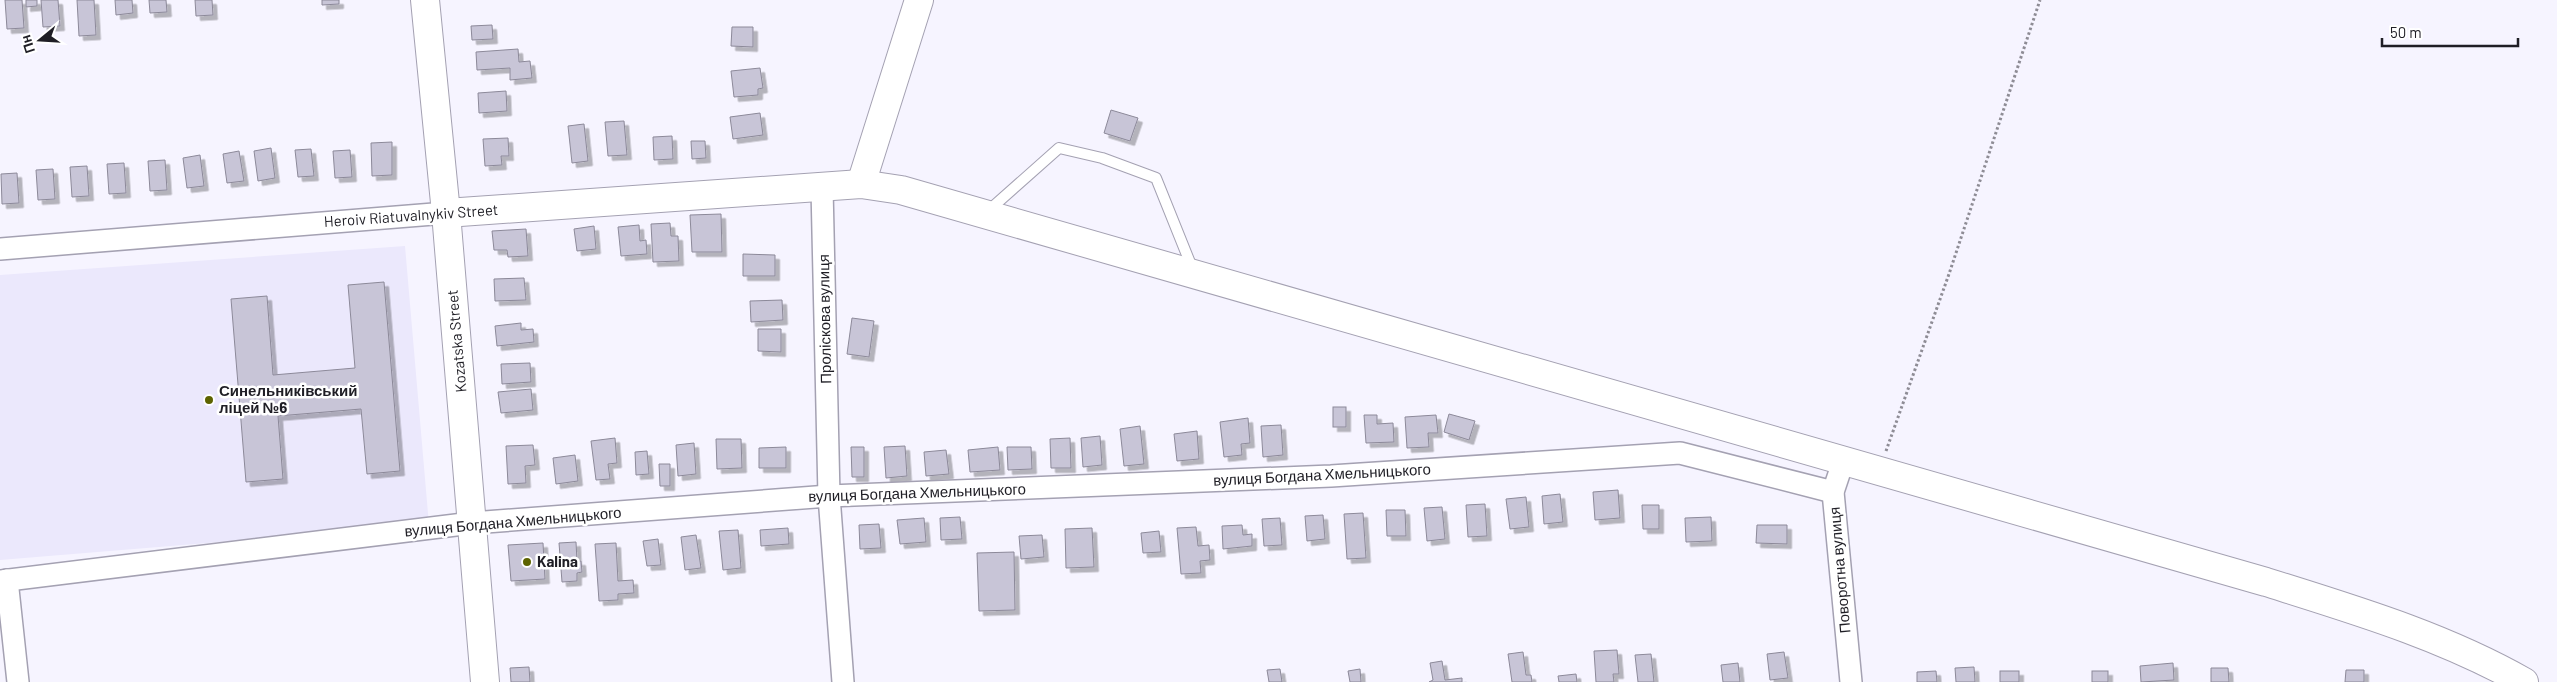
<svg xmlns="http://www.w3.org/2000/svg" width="2557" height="682" font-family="Barlow,sans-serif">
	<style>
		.built { fill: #ebe8fc }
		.building { fill: #c8c5d7; stroke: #8c8999; filter: url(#shadow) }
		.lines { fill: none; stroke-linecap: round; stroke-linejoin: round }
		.lane-casing { stroke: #a4a1b2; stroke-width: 12 }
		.street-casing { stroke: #a4a1b2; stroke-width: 24 }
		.secondary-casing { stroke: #a4a1b2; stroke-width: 30 }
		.path { stroke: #8e8c95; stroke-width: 3; stroke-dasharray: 2.5 2.5; stroke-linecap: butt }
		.lane { stroke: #fff; stroke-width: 10 }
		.street { stroke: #fff; stroke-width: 21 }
		.secondary { stroke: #fff; stroke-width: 28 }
		.poi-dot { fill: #5d6300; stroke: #fff; stroke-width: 2 }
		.labels { text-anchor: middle; stroke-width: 5; stroke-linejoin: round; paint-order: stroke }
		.street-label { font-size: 15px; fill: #1f1e25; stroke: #fff }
		.poi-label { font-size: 15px; font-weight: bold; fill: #1f1e25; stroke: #fff; text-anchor: start }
	</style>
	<defs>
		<filter id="shadow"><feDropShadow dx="4.5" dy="4.5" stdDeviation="0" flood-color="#0004"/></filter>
	</defs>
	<rect width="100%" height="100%" fill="#f6f4ff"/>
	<polygon class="built" points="405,246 429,525 0,560 0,275"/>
	<g class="building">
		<polygon points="5,0 22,0 24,28 7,29"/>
		<polygon points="26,0 37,0 37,6 26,7"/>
		<polygon points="41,0 58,0 60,26 43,27"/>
		<polygon points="77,0 94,0 96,35 79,36"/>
		<polygon points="115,0 132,0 133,13 116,15"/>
		<polygon points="149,0 166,0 167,12 150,13"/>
		<polygon points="195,0 212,0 213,15 196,16"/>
		<polygon points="322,0 339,0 339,4 322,5"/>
		<polygon points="492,25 493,39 472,40 471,26"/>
		<polygon points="732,27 753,27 753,47 731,46"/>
		<polygon points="518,49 519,62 530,61 532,78 510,80 510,68 477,70 476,52"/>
		<polygon points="760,68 763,88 758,89 758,95 734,97 731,71"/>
		<polygon points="506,91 507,111 479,113 478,93"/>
		<polygon points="1111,110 1138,118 1130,141 1104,133"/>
		<polygon points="760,113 763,135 733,139 730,117"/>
		<polygon points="624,121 627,155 608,156 605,122"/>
		<polygon points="584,124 588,161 572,163 568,126"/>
		<polygon points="672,136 673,159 654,160 653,137"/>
		<polygon points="508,138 509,156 501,156 502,165 485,166 483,139"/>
		<polygon points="691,141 705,141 706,158 692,159"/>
		<polygon points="392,142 392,175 372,176 371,143"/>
		<polygon points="271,148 275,178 258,181 254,151"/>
		<polygon points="311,149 314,176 298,177 295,150"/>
		<polygon points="350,150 352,177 335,178 333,151"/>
		<polygon points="239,151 244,181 227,183 223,154"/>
		<polygon points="200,155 204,186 187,188 183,158"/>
		<polygon points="165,160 167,190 150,191 148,161"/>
		<polygon points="124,163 126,193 109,194 107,164"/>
		<polygon points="87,166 89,196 72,197 70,167"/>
		<polygon points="53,169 55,199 38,200 36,170"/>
		<polygon points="17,173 19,203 2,204 1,174"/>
		<polygon points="721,214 722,252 692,252 690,215"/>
		<polygon points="670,223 671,236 678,236 679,261 653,262 651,224"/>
		<polygon points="639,225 640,241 646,240 647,254 621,256 618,227"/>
		<polygon points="594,226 596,249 577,251 574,229"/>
		<polygon points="526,229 528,256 508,257 507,250 494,250 492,231"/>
		<polygon points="743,254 775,255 775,276 743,276"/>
		<polygon points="524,278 526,300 495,301 494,279"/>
		<polygon points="384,282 400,471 367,474 361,409 278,416 283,479 246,482 231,299 267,296 273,375 355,368 348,285"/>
		<polygon points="782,300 783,320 751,322 750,301"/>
		<polygon points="852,318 874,321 869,357 847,354"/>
		<polygon points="521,323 521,330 533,329 534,342 497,346 495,326"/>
		<polygon points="758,329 781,329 781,352 758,351"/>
		<polygon points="530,363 531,382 502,384 501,364"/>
		<polygon points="531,389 533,410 501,413 498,392"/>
		<rect x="1333" y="407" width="13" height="20"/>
		<polygon points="1449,414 1475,421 1469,440 1444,432"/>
		<polygon points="1364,415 1377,415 1377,424 1393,423 1394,442 1366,443"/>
		<polygon points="1436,415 1438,433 1428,433 1429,447 1407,448 1405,417"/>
		<polygon points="1248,418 1250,443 1241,444 1242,455 1224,457 1220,422"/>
		<polygon points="1281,425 1283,455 1263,457 1261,426"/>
		<polygon points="1140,426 1144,464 1124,466 1120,429"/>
		<polygon points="1197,431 1199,459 1177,461 1174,434"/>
		<polygon points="1100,436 1102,465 1083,467 1081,438"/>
		<polygon points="615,438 617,463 608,464 610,479 596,480 591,441"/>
		<polygon points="1070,438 1071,468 1051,468 1050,439"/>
		<polygon points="716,439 741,439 742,468 717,469"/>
		<polygon points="694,443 696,474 678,476 676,445"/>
		<polygon points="533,445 535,465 525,466 526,483 508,484 506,446"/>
		<polygon points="905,446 907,476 886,478 884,447"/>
		<polygon points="786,447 786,468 759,468 759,448"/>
		<polygon points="851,447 864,447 864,477 852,477"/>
		<polygon points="998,447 1000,470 970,472 968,450"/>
		<polygon points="1007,447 1031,447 1032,469 1008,470"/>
		<polygon points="946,450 949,474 926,476 924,452"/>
		<polygon points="647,451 649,474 636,475 635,452"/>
		<polygon points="575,455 578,481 556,484 553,458"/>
		<polygon points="659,464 670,464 670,486 660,486"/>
		<polygon points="1618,490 1620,518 1595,520 1593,492"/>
		<polygon points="1560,494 1563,522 1544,524 1542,496"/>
		<polygon points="1526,497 1529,527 1510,529 1506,499"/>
		<polygon points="1485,504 1487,536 1468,537 1466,505"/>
		<polygon points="1642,505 1659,505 1659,529 1643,529"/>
		<polygon points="1442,507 1445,539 1427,541 1424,508"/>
		<polygon points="1386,510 1405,510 1406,536 1387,536"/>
		<polygon points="1363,513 1366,558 1347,559 1344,514"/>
		<polygon points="1323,515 1325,539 1307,541 1305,516"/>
		<polygon points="960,517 962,539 941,540 940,518"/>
		<polygon points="1711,517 1712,541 1686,542 1685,518"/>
		<polygon points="924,518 926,542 900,544 897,520"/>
		<polygon points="1280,518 1282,545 1264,546 1262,519"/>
		<polygon points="879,524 881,548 860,549 859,525"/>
		<polygon points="1242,525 1243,535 1252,534 1252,546 1223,549 1222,526"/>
		<polygon points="1757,525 1787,525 1787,544 1756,543"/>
		<polygon points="1196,527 1198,546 1209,545 1210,560 1200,561 1201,573 1181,574 1177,528"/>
		<polygon points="788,528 789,544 761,546 760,530"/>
		<polygon points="1092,528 1094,567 1066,568 1065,529"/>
		<polygon points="738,530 741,568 723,570 719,531"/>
		<polygon points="1159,531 1161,552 1143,553 1141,533"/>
		<polygon points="696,535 701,568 685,570 681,537"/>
		<polygon points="1042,535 1044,557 1021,559 1019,536"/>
		<polygon points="658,539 661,565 647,566 643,541"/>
		<polygon points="576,542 577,561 581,561 582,572 577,573 577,581 562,582 559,543"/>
		<polygon points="543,543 545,579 511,581 508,545"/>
		<polygon points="616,543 618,581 633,580 634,593 618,594 618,600 599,601 595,544"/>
		<polygon points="1014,552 1015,610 979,611 977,553"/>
		<polygon points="1617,650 1619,674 1613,674 1614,682 1596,682 1594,651"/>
		<polygon points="1523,652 1526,675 1531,675 1532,682 1512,682 1508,654"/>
		<polygon points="1784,652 1788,678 1770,680 1767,654"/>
		<polygon points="1651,654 1654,682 1638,682 1635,655"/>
		<polygon points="1442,661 1445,680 1462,678 1462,682 1429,682 1433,680 1430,663"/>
		<polygon points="1738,663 1740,682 1723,682 1721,665"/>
		<polygon points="2173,663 2174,680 2141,682 2140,666"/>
		<polygon points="529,667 530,682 511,682 510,668"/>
		<polygon points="1974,667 1975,682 1956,682 1955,668"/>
		<polygon points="2211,668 2228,668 2229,682 2211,682"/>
		<polygon points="1280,669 1282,682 1269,682 1267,670"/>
		<polygon points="1360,669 1361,682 1350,682 1348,671"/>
		<polygon points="2346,670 2364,670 2364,682 2345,682"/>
		<polygon points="1936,671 1937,682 1917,682 1917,672"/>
		<rect x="2000" y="671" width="19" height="11"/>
		<rect x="2092" y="671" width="16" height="11"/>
		<polygon points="1576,674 1577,682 1559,682 1558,676"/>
	</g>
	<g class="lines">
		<g class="lane-casing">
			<polyline id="lane" points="988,211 1059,148 1102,158 1156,178 1193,270"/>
		</g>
		<g class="street-casing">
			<g id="street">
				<polyline points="822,188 829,496 843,682"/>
				<polyline points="0,249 446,213"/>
				<polyline points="1844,459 1833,492 1851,682"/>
				<polyline points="7,580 18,682"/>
				<polyline points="0,581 472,523 829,496 1331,476 1680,453 1833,492"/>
			</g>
		</g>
		<g class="secondary-casing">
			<g id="secondary">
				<polyline points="425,0 446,213 485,682"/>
				<polyline points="861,184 919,0"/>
				<path d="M446,213L861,184L901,190L2266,582C2355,610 2443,636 2524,682"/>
			</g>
		</g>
		<polyline class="path" points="1886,451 1949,274 2040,0"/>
		<use href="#lane" class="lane"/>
		<use href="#street" class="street"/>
		<use href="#secondary" class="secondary"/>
	</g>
	<g class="poi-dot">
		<circle cx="209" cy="400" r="5"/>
		<circle cx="527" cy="562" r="5"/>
	</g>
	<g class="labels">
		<g class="street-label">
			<text transform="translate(411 216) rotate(-4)" y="5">Heroiv Riatuvalnykiv Street</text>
			<text transform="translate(825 319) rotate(-91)" y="5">Проліскова вулиця</text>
			<text transform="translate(457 341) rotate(-95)" y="5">Kozatska Street</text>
			<text transform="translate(1322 475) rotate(-3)" y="5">вулиця Богдана Хмельницького</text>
			<text transform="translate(917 493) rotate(-2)" y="5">вулиця Богдана Хмельницького</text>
			<text transform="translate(513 522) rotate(-5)" y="5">вулиця Богдана Хмельницького</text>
			<text transform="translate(1840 570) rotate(-95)" y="5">Поворотна вулиця</text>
		</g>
		<g class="poi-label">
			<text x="219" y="396">Синельниківський<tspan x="219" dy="17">ліцей №6</tspan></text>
			<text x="537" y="567">Kalina</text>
		</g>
	</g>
	<g transform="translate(40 40) rotate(252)" stroke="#ffffff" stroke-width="4" paint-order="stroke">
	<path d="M0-4L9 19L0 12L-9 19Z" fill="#1f1e25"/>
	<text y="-8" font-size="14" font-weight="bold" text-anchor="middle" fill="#1f1e25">Пн</text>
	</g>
	<path d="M2382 38v8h136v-8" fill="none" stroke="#1f1e25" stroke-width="2.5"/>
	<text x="2390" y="38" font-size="15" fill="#1f1e25" stroke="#ffffff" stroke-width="4" paint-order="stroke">50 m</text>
</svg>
